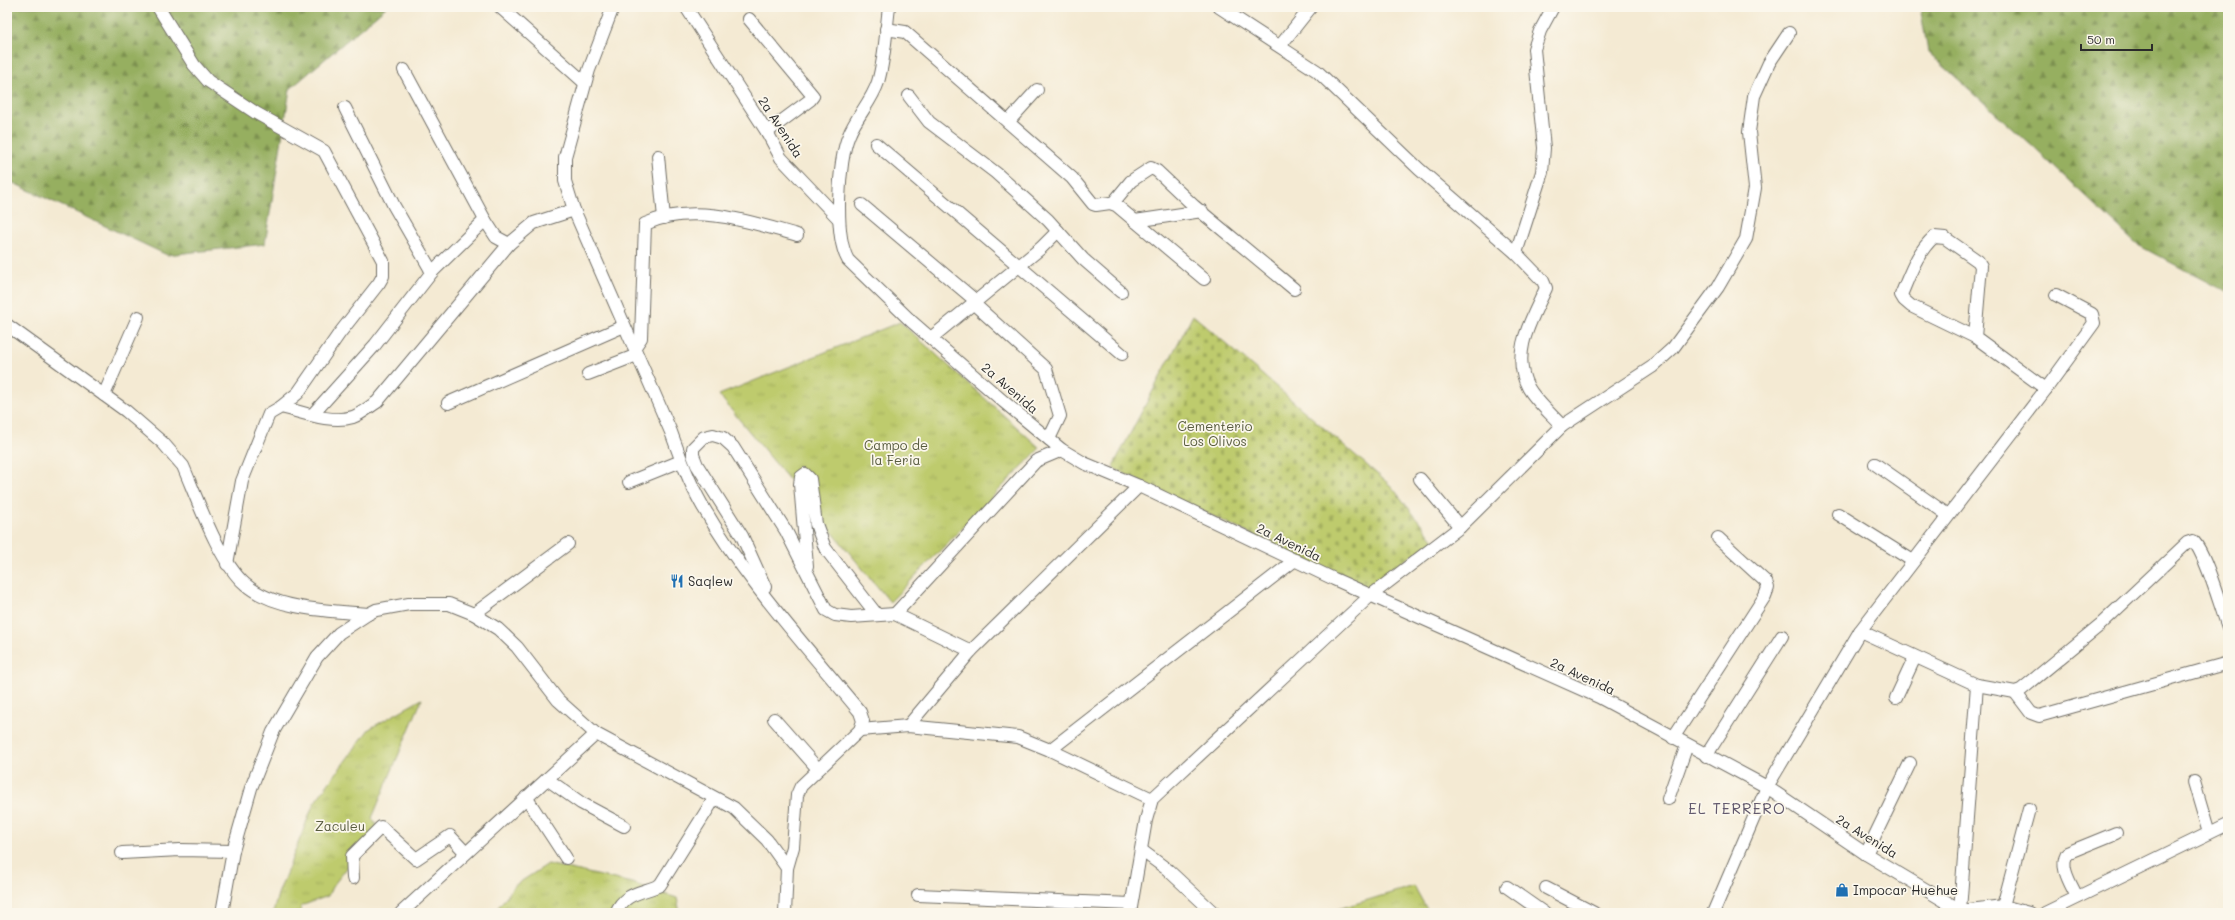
<svg xmlns="http://www.w3.org/2000/svg" width="2235" height="920" font-family="Mali,sans-serif">
	<style>
		.grass { fill: url(#grass-tufts); stroke: #747b4c }
		.forest { fill: url(#forest-firs); stroke: #606d46 }
		.cemetery { fill: url(#cemetery-stones); stroke: #747b4c }
		.lines { fill: none; stroke-linecap: round; stroke-linejoin: round }
		.minor-casing { stroke: #716e66; stroke-width: 14 }
		.minor { stroke: #fff; stroke-width: 12 }
		.labels { text-anchor: middle; stroke-width: 3.5; stroke-linejoin: round; paint-order: stroke }
		.street-label { font-size: 13px; fill: #2b2b2b; stroke: #fbf7ec }
		.park-label { font-size: 13px; fill: #575b3f; stroke: #fbf7ec }
		.poi-label { font-size: 13px; fill: #2b2b2b; stroke: #fbf7ec; text-anchor: start }
		.quarter-label { font-size: 15px; letter-spacing: 1px; fill: #635a6e; stroke: #fbf7ec }
	</style>
	<defs>
		<pattern id="grass-tufts" width="24" height="20" patternUnits="userSpaceOnUse"><rect width="24" height="20" fill="#becb6d"/><path d="M3 7l-1-3M5 7V3M7 7l1-3M15 17l-1-3M17 17v-4M19 17l1-3" fill="none" stroke="#a3ae5f"/></pattern>
		<pattern id="forest-firs" width="22" height="20" patternUnits="userSpaceOnUse"><rect width="22" height="20" fill="#96af60"/><path d="M5 1l3.5 6h-7zM16 11l3.5 6h-7z" fill="#7b8f4f"/></pattern>
		<pattern id="cemetery-stones" width="16" height="16" patternUnits="userSpaceOnUse"><rect width="16" height="16" fill="#becb6d"/><path d="M2 7V4a2 2 0 0 1 4 0v3zM10 15v-3a2 2 0 0 1 4 0v3z" fill="#a3ae5f"/></pattern>
	</defs>
	<rect width="100%" height="100%" fill="#fbf7ec"/>
	<filter id="ink" filterUnits="userSpaceOnUse"><feTurbulence type="fractalNoise" baseFrequency=".025" numOctaves="2"/><feDisplacementMap in="SourceGraphic" scale="8" xChannelSelector="R" yChannelSelector="G"/><feConvolveMatrix kernelMatrix="1 2 1 2 8 2 1 2 1" color-interpolation-filters="sRGB"/></filter>
	<filter id="wash" filterUnits="userSpaceOnUse"><feTurbulence type="fractalNoise" baseFrequency=".012" numOctaves="4" result="noise"/><feDisplacementMap in="SourceGraphic" scale="16" xChannelSelector="R" yChannelSelector="G"/><feGaussianBlur stdDeviation="0.9" result="paint"/><feColorMatrix in="noise" values="0 0 0 0 0 0 0 0 0 0 0 0 0 0 0 0 0 1.4 0 .05"/><feComposite in="paint" operator="in"/></filter>
	<g filter="url(#wash)">
		<rect width="100%" height="100%" fill="#f4ead3"/>
		<g class="grass">
			<polygon points="900,322 1040,448 890,602 719,395"/>
			<polygon points="422,699 372,818 378,828 332,887 328,896 301,906 300,913 273,913 278,894 314,803 369,729"/>
			<polygon points="548,864 632,883 677,898 680,913 494,913 514,886"/>
			<polygon points="1414,886 1429,913 1325,913"/>
		</g>
		<g class="forest">
			<polygon points="7,7 386,7 290,89 265,244 167,255 7,180"/>
			<polygon points="1920,7 2228,7 2228,293 2136,244 2032,146 1928,52"/>
		</g>
		<polygon class="cemetery" points="1193,315 1391,486 1434,540 1364,589 1115,469 1113,466"/>
	</g>
	<g filter="url(#ink)">
		<g class="lines">
			<g class="minor-casing">
				<g id="minor">
					<polyline points="158,7 194,65 208,81 256,113 324,151 383,261 383,276 379,283 339,334 298,393 281,407"/>
					<polyline points="500,7 585,83"/>
					<path d="M613,7L589,70L565,157V181L574,210L671,432C680,457 689,482 702,505C745,580 805,645 860,712L863,721L860,730L801,786L797,795L793,847L787,868L785,913"/>
					<polyline points="686,7 767,132 781,158 839,219"/>
					<path d="M889,7C886,31 885,58 878,82C872,101 856,117 849,135C838,161 834,236 848,260L911,321L1004,402L1062,450L1084,463L1139,486L1334,579L1599,697L1767,787L1866,854L1960,910"/>
					<path d="M1219,7L1317,71L1419,169L1516,253L1543,281L1546,288C1532,319 1510,353 1528,387C1534,399 1552,415 1562,426"/>
					<polyline points="749,19 813,96 810,100 767,132"/>
					<polyline points="886,29 905,32 1072,178 1093,204 1096,205 1110,203 1116,205 1204,279"/>
					<polyline points="1280,46 1311,7"/>
					<polyline points="404,70 485,220 496,237 509,244"/>
					<polyline points="909,96 929,122 996,173 1048,220 1083,259 1121,292"/>
					<polyline points="345,108 394,206 432,272"/>
					<polyline points="1008,122 1037,90"/>
					<polyline points="876,144 1122,354"/>
					<polyline points="658,156 664,218"/>
					<polyline points="1113,203 1131,181 1151,168 1157,171 1194,206 1294,289"/>
					<polyline points="862,205 976,301"/>
					<polyline points="1135,221 1202,211"/>
					<polyline points="1516,253 1542,172 1544,148 1534,49 1540,31 1553,7"/>
					<polyline points="973,303 1046,369 1060,416 1049,439"/>
					<path d="M7,325L126,411L163,443L183,466C197,498 219,562 245,584C274,610 331,611 368,614"/>
					<path d="M1975,337L1911,306L1904,300L1901,295C1910,274 1917,252 1934,237L1945,238L1978,261L1981,266L1975,337L2046,389"/>
					<polyline points="931,338 1041,248 1058,231"/>
					<path d="M634,348L641,338L645,224C692,202 751,222 797,235"/>
					<polyline points="588,374 637,355"/>
					<polyline points="104,395 138,317"/>
					<polyline points="448,403 624,326"/>
					<polyline points="313,414 375,345 432,272 485,220"/>
					<polyline points="1875,464 1948,515"/>
					<polyline points="1420,479 1460,527"/>
					<polyline points="629,482 681,461"/>
					<polyline points="1838,514 1913,561"/>
					<path d="M227,564L242,481L269,414L281,407C302,412 331,424 353,417C361,414 369,407 377,402L509,244L534,223L574,210"/>
					<polyline points="807,566 800,484 801,477 805,474 810,479 816,524 825,548 877,615"/>
					<polyline points="765,587 742,536 697,465 693,455 693,448 704,437 713,435 723,438 733,447 786,531 826,610 835,615 851,617 895,614 971,651"/>
					<polyline points="474,614 568,544"/>
					<polyline points="895,614 1036,461 1062,450"/>
					<path d="M1860,631L1977,685L2015,692L2021,690L2100,625L2187,543L2193,541C2205,551 2221,609 2228,627"/>
					<polyline points="2015,692 2031,713 2039,716 2228,663"/>
					<polyline points="1896,698 1915,657"/>
					<polyline points="774,719 818,769"/>
					<polyline points="908,726 971,651 1139,486"/>
					<polyline points="860,730 908,726 1018,737 1050,750 1152,799"/>
					<polyline points="1673,738 1765,596 1768,588 1766,582 1718,538"/>
					<polyline points="1050,750 1295,560"/>
					<polyline points="1706,756 1782,636"/>
					<polyline points="547,779 581,803 624,826"/>
					<polyline points="2194,782 2209,833"/>
					<polyline points="526,797 566,858"/>
					<polyline points="1668,799 1687,745"/>
					<polyline points="1141,850 1168,870 1214,913"/>
					<polyline points="122,853 180,850 233,851"/>
					<polyline points="1866,854 1910,763"/>
					<polyline points="353,878 352,856 381,827 416,859 450,836 466,853"/>
					<polyline points="1507,887 1544,913"/>
					<polyline points="1546,888 1594,913"/>
					<polyline points="918,895 1131,904"/>
					<path d="M2077,897C2071,884 2059,867 2067,853L2116,833"/>
					<polyline points="2003,906 2029,809"/>
					<polyline points="1960,910 1977,685"/>
					<polyline points="222,913 233,851 251,788 273,732 317,657 339,633 368,614 376,610 409,604 449,604 474,614 498,629 517,647 558,700 596,734 734,808 767,840 787,868"/>
					<polyline points="401,913 596,734"/>
					<path d="M616,913C624,892 643,893 660,885L714,799"/>
					<polyline points="1130,913 1146,820 1152,799 1370,596 1460,527 1562,426 1652,367 1673,348 1718,287 1746,239 1755,188 1749,132 1754,96 1769,63 1789,33"/>
					<polyline points="1713,913 1767,787 1860,631 2046,389 2094,323 2092,314 2056,295"/>
					<polyline points="1944,913 2003,906 2029,913"/>
					<polyline points="2045,913 2228,824"/>
				</g>
			</g>
			<use href="#minor" class="minor"/>
		</g>
	</g>
	<defs>
		<g id="restaurant-bare" transform="scale(1.08)"><path d="M-5-6h1v4h1v-4h1v4h1v-4h1v5L-1.5 .5V6h-2V.5L-5-1ZM5-6V6H3V1.5H1.5Q1.5-4 5-6Z" fill="#1f6fb2" stroke="#fbf7ec" stroke-width="2.5" paint-order="stroke"/></g>
		<g id="shop-bare" transform="scale(1.08)"><path d="M-5-2.5h2.3a2.7 3.5 0 0 1 5.4 0H5L5.5 6h-11ZM-1.5-2.5h3a1.5 2.3 0 0 0-3 0Z" fill="#1f6fb2" stroke="#fbf7ec" stroke-width="2.5" paint-order="stroke"/></g>
	</defs>
	<g fill-rule="evenodd">
		<use href="#restaurant-bare" x="677" y="581"/>
		<use href="#shop-bare" x="1842" y="890"/>
	</g>
	<g class="labels">
		<g class="street-label">
			<text transform="translate(781 127) rotate(57)" y="5">2a Avenida</text>
			<text transform="translate(1010 388) rotate(41)" y="5">2a Avenida</text>
			<text transform="translate(1289 542) rotate(26)" y="5">2a Avenida</text>
			<text transform="translate(1583 676) rotate(25)" y="5">2a Avenida</text>
			<text transform="translate(1867 836) rotate(32)" y="5">2a Avenida</text>
		</g>
		<g class="park-label">
			<text x="1215" y="431">Cementerio<tspan x="1215" dy="15">Los Olivos</tspan></text>
			<text x="896" y="450">Campo de<tspan x="896" dy="15">la Feria</tspan></text>
			<text x="340" y="831">Zaculeu</text>
		</g>
		<g class="poi-label">
			<text x="688" y="586">Saqlew</text>
			<text x="1853" y="895">Impocar Huehue</text>
		</g>
		<g class="quarter-label">
			<text x="1737" y="814">EL TERRERO</text>
		</g>
	</g>
	<rect width="2235" height="920" fill="none" stroke="#fbf7ec" stroke-width="24"/>
	<path d="M2081 44v6h71v-6" fill="none" stroke="#2b2b2b" stroke-width="2"/>
	<text x="2087" y="44" font-size="12" fill="#2b2b2b" stroke="#fbf7ec" stroke-width="3" paint-order="stroke">50 m</text>
</svg>
